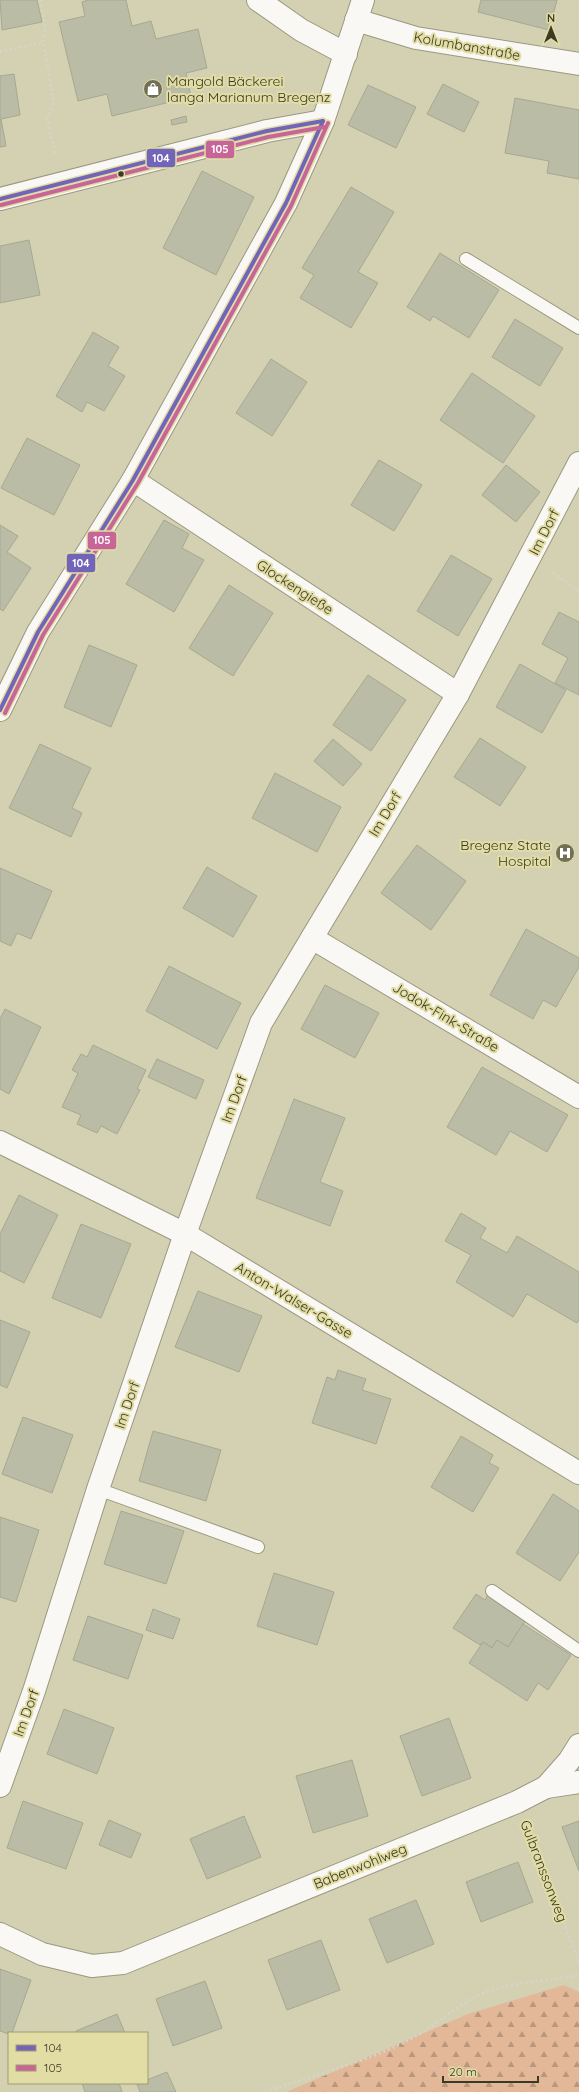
<svg xmlns="http://www.w3.org/2000/svg" width="579" height="2092" font-family="Quicksand,sans-serif">
	<style>
		.forest { fill: url(#forest-firs) }
		.building { fill: #babca5; stroke: #a6a891 }
		.lines { fill: none; stroke-linecap: round; stroke-linejoin: round }
		.lane-casing { stroke: #9a9880; stroke-width: 14 }
		.street-casing { stroke: #9a9880; stroke-width: 24 }
		.path { stroke: #d6d5cc; stroke-width: 2.5; stroke-dasharray: 2 3; stroke-linecap: butt }
		.lane { stroke: #f9f8f4; stroke-width: 12 }
		.street { stroke: #f9f8f4; stroke-width: 22 }
		.bus-1-casing { stroke: #e2dda5; stroke-width: 7 }
		.bus-2-casing { stroke: #e2dda5; stroke-width: 7 }
		.bus-1 { stroke: #7264b8; stroke-width: 4 }
		.bus-2 { stroke: #c76599; stroke-width: 4 }
		.bus-dot { fill: #3c3a24; stroke: #e2dda5; stroke-width: 1.5 }
		.labels { text-anchor: middle; stroke-width: 4; stroke-linejoin: round; paint-order: stroke }
		.street-label { font-size: 14px; fill: #3c3a24; stroke: #e2dda5 }
		.poi-label { font-size: 14px; fill: #3c3a24; stroke: #e2dda5; text-anchor: start }
		.line-badge { stroke: #e2dda5; stroke-width: 1.5 }
		.badge-label { font-size: 11px; text-anchor: middle; font-weight: bold; fill: #fff }
	</style>
	<defs>
		<pattern id="forest-firs" width="22" height="20" patternUnits="userSpaceOnUse"><rect width="22" height="20" fill="#e3b899"/><path d="M5 1l3.5 6h-7zM16 11l3.5 6h-7z" fill="#b9977d"/></pattern>
	</defs>
	<rect width="100%" height="100%" fill="#d4d1b3"/>
	<polygon class="forest" points="564,1985 579,1992 579,2092 286,2092 468,2014"/>
	<g class="building">
		<polygon points="0,0 37,0 42,22 2,30"/>
		<polygon points="88,0 126,0 132,26 151,21 156,39 198,29 207,68 186,73 191,97 112,116 107,94 78,101 59,22 85,16 82,2"/>
		<polygon points="481,0 557,0 549,30 478,12"/>
		<polygon points="14,74 20,115 1,119 6,146 0,147 0,76"/>
		<polygon points="443,84 479,102 464,132 427,114"/>
		<polygon points="368,85 416,107 396,148 348,125"/>
		<polygon points="515,98 579,110 579,179 547,173 549,161 505,153"/>
		<polygon points="186,116 187,122 172,125 171,120"/>
		<polygon points="202,171 254,197 216,275 163,248"/>
		<polygon points="351,187 394,212 358,272 378,283 351,328 300,298 314,275 302,268"/>
		<polygon points="29,240 40,295 0,303 0,246"/>
		<polygon points="440,253 499,290 469,338 433,316 430,321 407,307"/>
		<polygon points="515,319 563,348 540,386 492,357"/>
		<polygon points="93,332 119,347 108,366 125,376 104,411 87,402 82,412 56,396"/>
		<polygon points="271,359 307,382 272,436 236,413"/>
		<polygon points="472,373 535,416 503,463 440,420"/>
		<polygon points="27,438 80,465 54,515 1,488"/>
		<polygon points="379,460 422,485 394,531 351,505"/>
		<polygon points="506,465 540,492 516,522 482,495"/>
		<polygon points="164,520 189,534 182,548 204,560 174,612 126,584"/>
		<polygon points="0,525 18,536 7,552 31,568 3,611 0,609"/>
		<polygon points="451,555 492,579 458,636 417,611"/>
		<polygon points="229,585 273,613 233,676 189,648"/>
		<polygon points="559,612 579,622 579,695 555,683 568,658 542,644"/>
		<polygon points="89,645 137,665 111,727 64,707"/>
		<polygon points="520,664 566,690 542,733 496,707"/>
		<polygon points="368,675 406,700 371,751 333,725"/>
		<polygon points="480,738 526,767 500,806 454,777"/>
		<polygon points="333,739 362,764 343,786 314,761"/>
		<polygon points="40,744 91,768 72,808 82,813 71,837 9,808"/>
		<polygon points="275,773 341,807 317,852 252,818"/>
		<polygon points="417,845 466,881 431,930 381,893"/>
		<polygon points="207,867 257,896 233,937 183,908"/>
		<polygon points="0,868 52,891 31,939 17,933 11,946 0,941"/>
		<polygon points="526,929 579,958 579,967 556,1007 543,1000 533,1019 490,995"/>
		<polygon points="169,966 241,1003 217,1049 146,1011"/>
		<polygon points="325,985 379,1013 355,1058 301,1029"/>
		<polygon points="5,1009 41,1027 9,1094 0,1089 0,1019"/>
		<polygon points="93,1045 146,1070 137,1089 140,1090 117,1134 101,1126 97,1133 77,1124 81,1115 62,1107 78,1073 72,1070 81,1054 87,1057"/>
		<polygon points="157,1059 204,1080 196,1099 148,1077"/>
		<polygon points="482,1067 568,1115 547,1152 510,1131 496,1155 447,1127"/>
		<polygon points="294,1099 345,1118 320,1182 343,1191 330,1226 256,1198"/>
		<polygon points="19,1195 58,1215 24,1283 0,1271 0,1234"/>
		<polygon points="461,1213 486,1228 480,1238 507,1253 517,1236 579,1272 579,1320 577,1323 527,1294 513,1317 456,1282 471,1255 445,1241"/>
		<polygon points="81,1224 131,1244 101,1318 52,1298"/>
		<polygon points="198,1291 262,1316 239,1372 175,1347"/>
		<polygon points="0,1320 30,1332 7,1388 0,1385"/>
		<polygon points="338,1370 366,1379 362,1390 391,1399 376,1444 312,1423 327,1377 335,1380"/>
		<polygon points="23,1417 73,1435 52,1493 2,1474"/>
		<polygon points="153,1431 221,1450 206,1501 139,1481"/>
		<polygon points="461,1436 493,1455 489,1463 499,1468 473,1512 431,1487"/>
		<polygon points="553,1494 579,1511 579,1552 560,1581 516,1553"/>
		<polygon points="121,1511 184,1531 166,1584 104,1564"/>
		<polygon points="0,1517 39,1530 16,1602 0,1597"/>
		<polygon points="274,1573 334,1592 317,1645 257,1626"/>
		<polygon points="476,1594 485,1600 488,1595 526,1620 508,1647 497,1640 492,1648 483,1642 480,1645 453,1628"/>
		<polygon points="153,1609 180,1619 173,1639 146,1630"/>
		<polygon points="88,1616 143,1635 128,1679 73,1660"/>
		<polygon points="523,1624 571,1655 548,1690 538,1683 527,1701 469,1663 483,1642 492,1648 497,1640 508,1647"/>
		<polygon points="64,1709 114,1728 97,1774 47,1754"/>
		<polygon points="449,1718 471,1778 422,1796 400,1736"/>
		<polygon points="352,1760 368,1816 313,1833 296,1776"/>
		<polygon points="23,1801 83,1823 66,1869 7,1848"/>
		<polygon points="244,1816 261,1857 207,1879 190,1839"/>
		<polygon points="109,1820 141,1834 131,1858 99,1845"/>
		<polygon points="579,1821 579,1871 562,1827"/>
		<polygon points="518,1862 533,1902 481,1922 466,1882"/>
		<polygon points="416,1900 434,1944 387,1963 369,1919"/>
		<polygon points="321,1940 340,1990 287,2010 268,1960"/>
		<polygon points="0,1969 31,1980 12,2033 9,2034 0,2031"/>
		<polygon points="205,1981 222,2028 173,2046 156,1999"/>
		<polygon points="117,2014 125,2033 76,2033 76,2031"/>
		<polygon points="167,2072 176,2092 140,2092 137,2084 147,2083 147,2080"/>
		<polygon points="82,2083 119,2083 122,2092 85,2092"/>
	</g>
	<g class="lines">
		<g class="lane-casing">
			<g id="lane">
				<polyline points="466,259 579,328"/>
				<polyline points="98,1489 258,1547"/>
				<polyline points="492,1591 579,1651"/>
			</g>
		</g>
		<g class="street-casing">
			<g id="street">
				<polyline points="258,0 301,30 346,54"/>
				<polyline points="356,20 416,38 579,64"/>
				<polyline points="0,199 267,131 323,121"/>
				<polyline points="133,480 458,694"/>
				<polyline points="0,710 38,632 133,480 286,203 323,121 363,0"/>
				<polyline points="312,938 579,1097"/>
				<polyline points="0,1142 185,1234 579,1473"/>
				<polyline points="0,1786 34,1691 98,1489 185,1234 261,1023 458,694 579,463"/>
				<polyline points="546,1787 579,1782"/>
				<polyline points="0,1934 42,1954 92,1966 123,1963 517,1802 546,1787 569,1761 579,1745"/>
			</g>
		</g>
		<g class="path">
			<polyline points="41,0 45,25 43,42 54,101 47,119 56,156"/>
			<polyline points="0,52 43,42"/>
			<polyline points="553,573 579,591"/>
			<polyline points="527,1829 579,1962"/>
			<path d="M265,2092C311,2076 360,2064 403,2043C433,2029 456,2004 486,1992C516,1981 549,1981 579,1975"/>
		</g>
		<use href="#lane" class="lane"/>
		<use href="#street" class="street"/>
		<g class="bus-1-casing">
			<g id="bus-1">
				<polyline points="0,199 267,131 323,121"/>
				<polyline points="0,710 38,632 133,480 286,203 323,121"/>
			</g>
		</g>
		<g class="bus-2-casing">
			<g id="bus-2">
				<polyline points="1,205 268,137 324,127"/>
				<polyline points="5,713 43,635 138,483 291,206 328,123"/>
			</g>
		</g>
		<use href="#bus-1" class="bus-1"/>
		<use href="#bus-2" class="bus-2"/>
	</g>
	<defs>
		<g id="shop-disc" transform="scale(1)"><circle r="9.5" fill="#716f56" stroke="#e2dda5"/><path d="M-5-2.5h2.3a2.7 3.5 0 0 1 5.4 0H5L5.5 6h-11ZM-1.5-2.5h3a1.5 2.3 0 0 0-3 0Z" fill="#fff"/></g>
		<g id="hospital-disc" transform="scale(1)"><circle r="9.5" fill="#716f56" stroke="#e2dda5"/><path d="M-5-5h3v3.5h4V-5h3V5h-3V1.5h-4V5h-3Z" fill="#fff"/></g>
	</defs>
	<g fill-rule="evenodd">
		<use href="#shop-disc" x="153" y="89"/>
		<use href="#hospital-disc" x="565" y="853"/>
	</g>
	<circle class="bus-dot" cx="121" cy="174" r="3.5"/>
	<g class="labels">
		<g class="street-label">
			<text transform="translate(467 46) rotate(10)" y="5">Kolumbanstraße</text>
			<text transform="translate(544 532) rotate(-63)" y="5">Im Dorf</text>
			<text transform="translate(295 587) rotate(33)" y="5">Glockengieße</text>
			<text transform="translate(385 814) rotate(-59)" y="5">Im Dorf</text>
			<text transform="translate(446 1017) rotate(31)" y="5">Jodok-Fink-Straße</text>
			<text transform="translate(234 1099) rotate(-70)" y="5">Im Dorf</text>
			<text transform="translate(294 1300) rotate(31)" y="5">Anton-Walser-Gasse</text>
			<text transform="translate(127 1405) rotate(-71)" y="5">Im Dorf</text>
			<text transform="translate(26 1713) rotate(-70)" y="5">Im Dorf</text>
			<text transform="translate(360 1866) rotate(-22)" y="5">Babenwohlweg</text>
			<text transform="translate(544 1871) rotate(69)" y="5">Gulbranssonweg</text>
		</g>
		<g class="poi-label">
			<text x="167" y="86">Mangold Bäckerei<tspan x="167" dy="16">langa Marianum Bregenz</tspan></text>
			<text x="551" y="850" text-anchor="end">Bregenz State<tspan x="551" dy="16">Hospital</tspan></text>
		</g>
	</g>
	<g class="line-badge">
		<rect x="205" y="140" width="30" height="19" rx="4" fill="#c76599"/>
		<rect x="146" y="148" width="30" height="20" rx="4" fill="#7264b8"/>
		<rect x="87" y="531" width="30" height="19" rx="4" fill="#c76599"/>
		<rect x="66" y="553" width="30" height="20" rx="4" fill="#7264b8"/>
	</g>
	<g class="badge-label">
		<text x="220" y="153">105</text>
		<text x="161" y="162">104</text>
		<text x="102" y="544">105</text>
		<text x="81" y="567">104</text>
	</g>
	<rect x="8" y="2032" width="140" height="52" fill="#e2dda5" stroke="#a09c71"/>
	<rect x="16" y="2045" width="20" height="6" fill="#7264b8" stroke="#a09c71"/>
	<text x="44" y="2052" font-size="12" fill="#3c3a24">104</text>
	<rect x="16" y="2065" width="20" height="6" fill="#c76599" stroke="#a09c71"/>
	<text x="44" y="2072" font-size="12" fill="#3c3a24">105</text>
	<g transform="translate(551 28)" stroke="#e2dda5" stroke-width="3" paint-order="stroke">
	<path d="M0-3L7 15L0 10L-7 15Z" fill="#3c3a24"/>
	<text y="-6" font-size="11" font-weight="bold" text-anchor="middle" fill="#3c3a24">N</text>
	</g>
	<path d="M443 2076v6h95v-6" fill="none" stroke="#3c3a24" stroke-width="2"/>
	<text x="449" y="2076" font-size="12" fill="#3c3a24" stroke="#e2dda5" stroke-width="3" paint-order="stroke">20 m</text>
</svg>
